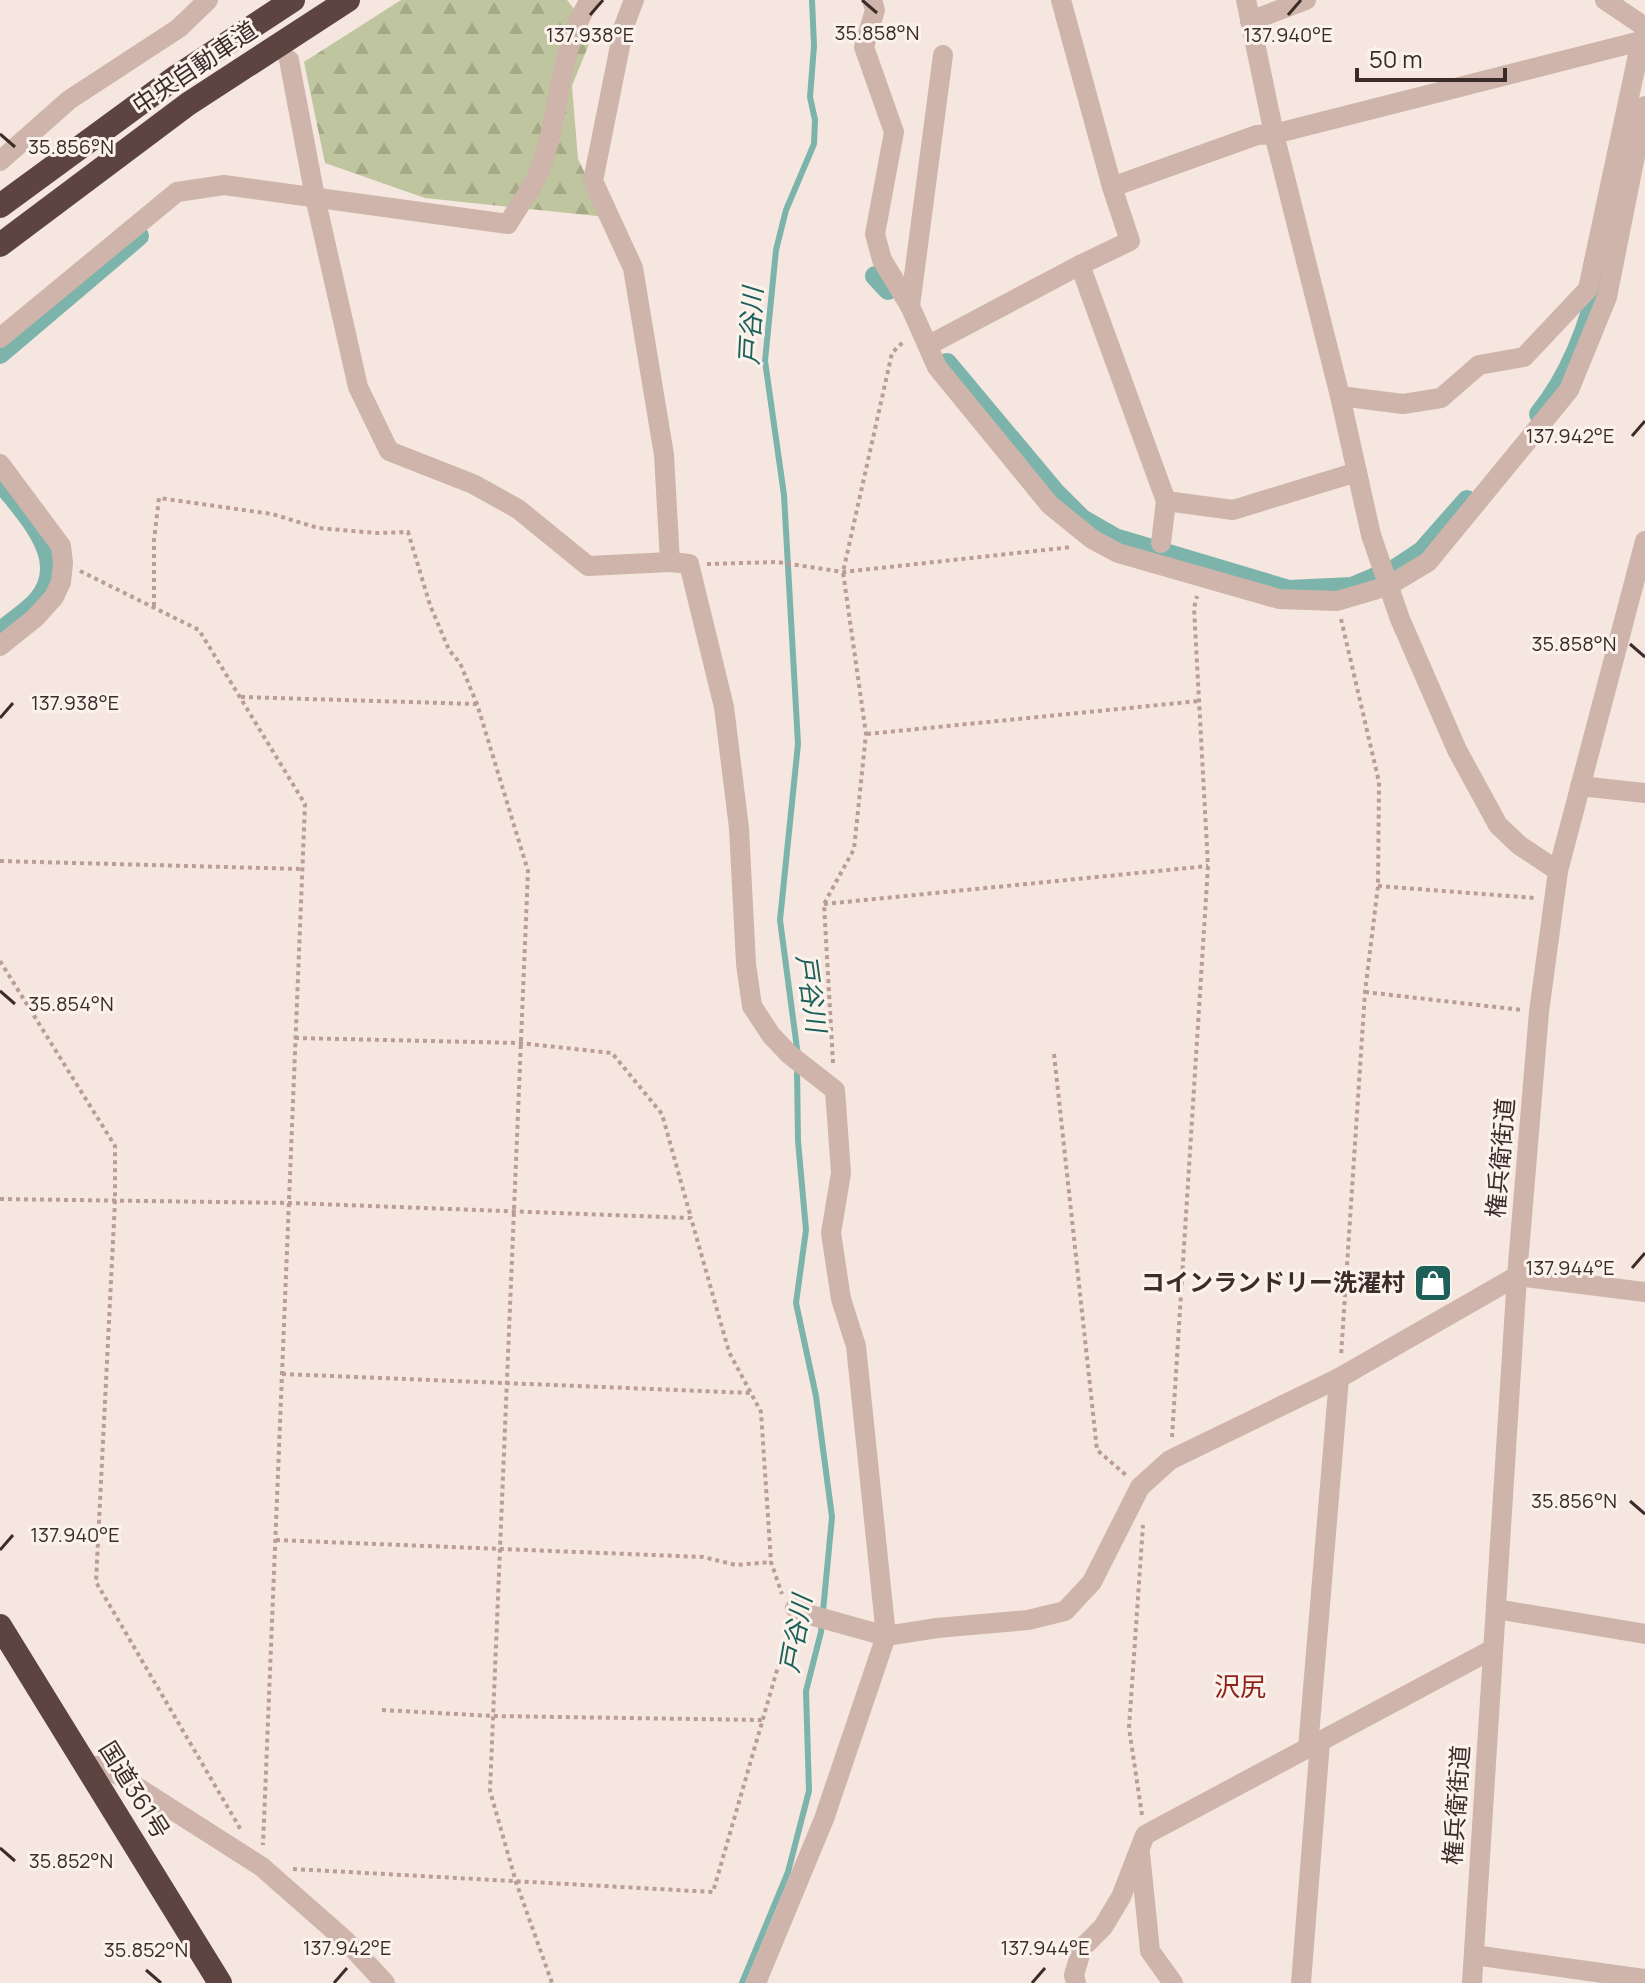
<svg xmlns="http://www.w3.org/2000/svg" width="1645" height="1983" font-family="Manrope,'Noto Sans JP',sans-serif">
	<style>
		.forest { fill: url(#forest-firs) }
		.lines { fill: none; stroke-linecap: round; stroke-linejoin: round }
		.stream { stroke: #7cb4ac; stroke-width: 6 }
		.canal { stroke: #7cb4ac; stroke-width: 20 }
		.path { stroke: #ba9d94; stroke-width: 4; stroke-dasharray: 4 4; stroke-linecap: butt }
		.minor { stroke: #ceb4aa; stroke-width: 20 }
		.highway { stroke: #5d4440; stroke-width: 24 }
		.ticks { fill: none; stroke: #3b2c2a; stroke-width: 3 }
		.labels { text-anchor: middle; stroke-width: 6; stroke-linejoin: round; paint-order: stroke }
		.street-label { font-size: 24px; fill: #3b2c2a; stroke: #fbf2ec }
		.poi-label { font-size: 24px; font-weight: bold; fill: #3b2c2a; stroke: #fbf2ec; text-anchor: end }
		.water-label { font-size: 26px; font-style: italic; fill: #1c6059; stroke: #fbf2ec }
		.neighbourhood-label { font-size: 26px; fill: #90241d; stroke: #fbf2ec }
		.ticks-label { font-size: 20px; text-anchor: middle; fill: #3b2c2a; stroke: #fbf2ec; stroke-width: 6; stroke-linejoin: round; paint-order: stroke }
	</style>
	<defs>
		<pattern id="forest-firs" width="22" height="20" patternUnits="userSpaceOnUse" patternTransform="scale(2)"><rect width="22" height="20" fill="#bfc59e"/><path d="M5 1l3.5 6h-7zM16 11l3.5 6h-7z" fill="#a5a988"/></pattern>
	</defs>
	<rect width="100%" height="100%" fill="#f5e7df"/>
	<polygon class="forest" points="401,0 567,0 593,34 572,86 578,159 606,217 425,198 325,163 304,62"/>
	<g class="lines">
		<g class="stream">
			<polyline points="798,1056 780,920 798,744 784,495 765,361 776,250 786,210 814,144 815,120 810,97 814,46 812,0"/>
			<polyline points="742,1983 788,1872 809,1791 806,1691 821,1632 832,1517 816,1396 796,1303 806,1230 798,1141 797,1067"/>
		</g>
		<g class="canal">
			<polyline points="875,276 888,290"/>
			<polyline points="0,354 139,236"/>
			<polyline points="947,363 1055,492 1082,519 1115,538 1289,590 1352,587 1395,569 1422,551 1467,500"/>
			<path d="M1539,414C1572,373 1591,320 1602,269"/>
			<path d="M0,481C24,513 73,559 38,600C28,612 12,621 0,632"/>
		</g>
		<g class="path">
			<polyline points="707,564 777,562 843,572 1072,547"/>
			<polyline points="80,571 199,630 305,804 263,1845"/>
			<polyline points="154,606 154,540 159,498 272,514 318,528 376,533 408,532 430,605 449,650 460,663 477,704 528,871 490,1791 516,1882 552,1983"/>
			<polyline points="1341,619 1379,782 1378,886 1365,992 1341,1356"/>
			<polyline points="241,697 477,704"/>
			<polyline points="867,734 1199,701"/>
			<polyline points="0,861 301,869"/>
			<polyline points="1378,886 1535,898"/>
			<polyline points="824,904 1208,866"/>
			<polyline points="0,961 115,1146 115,1201 96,1582 241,1830"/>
			<polyline points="1365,992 1522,1010"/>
			<polyline points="295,1038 519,1043 612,1053 662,1114 691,1218"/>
			<polyline points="1054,1054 1097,1450 1127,1476"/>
			<polyline points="833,1063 824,904 854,849 866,734 843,572 892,353 905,340"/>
			<polyline points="0,1199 290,1203 691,1218 729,1352 761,1412 771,1562 782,1594"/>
			<polyline points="282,1374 751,1393"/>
			<polyline points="1172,1437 1208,866 1194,608 1197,596"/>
			<polyline points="276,1540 703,1557 736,1565 771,1562"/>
			<polyline points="382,1710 493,1716 762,1720"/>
			<polyline points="1142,1815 1129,1728 1143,1525"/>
			<polyline points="293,1869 713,1892 790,1625"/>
		</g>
		<g class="minor">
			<polyline points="634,0 624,26 593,181 633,268 664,455 670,562"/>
			<polyline points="872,0 875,10 864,47 894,132 875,234 882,260 910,306 937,367 1050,505 1092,539 1118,553 1279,599 1337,601 1388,586 1428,562 1569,390 1607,297 1645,106"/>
			<polyline points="1061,0 1112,187"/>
			<polyline points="1246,0 1274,134 1340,396 1371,535 1400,619 1457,750 1498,825 1519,845 1558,871"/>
			<polyline points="1605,0 1645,27"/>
			<polyline points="1250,21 1306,0"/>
			<polyline points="289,60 315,197 358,387 389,451 473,484 518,509 588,566 670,562 689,564 724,707 739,828 746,964 752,1006 771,1035 789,1054 835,1090 841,1173 831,1233 841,1299 856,1346 886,1636 824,1819 756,1983"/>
			<polyline points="0,161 69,100 179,28 208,0"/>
			<polyline points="1080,265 1166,501 1161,543"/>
			<polyline points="910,306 943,55"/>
			<path d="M0,338L177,192L224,185L508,224C519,205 535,185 542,165C561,110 558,50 590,0"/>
			<polyline points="929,345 1080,265 1130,241 1112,187 1257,135 1274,134 1645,40"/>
			<polyline points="1340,396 1403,404 1441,398 1479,365 1524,357 1588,289 1641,41"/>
			<polyline points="0,464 61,546 63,563 61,582 54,597 35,618 0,646"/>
			<polyline points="1166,501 1233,510 1357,472"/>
			<polyline points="1580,786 1645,793"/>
			<polyline points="795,1608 814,1616 886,1636 937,1628 1028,1620 1065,1611 1092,1582 1140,1487 1170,1460 1339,1378 1517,1276 1645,1292"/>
			<polyline points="1496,1609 1645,1634"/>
			<polyline points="1308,1748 1339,1378"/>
			<polyline points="86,1766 104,1766 262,1867 346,1941 385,1983"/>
			<polyline points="1140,1853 1150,1951 1173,1983"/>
			<polyline points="1474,1955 1645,1979"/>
			<polyline points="1076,1983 1074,1975 1082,1948 1103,1927 1121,1897 1145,1835 1493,1649"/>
			<polyline points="1301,1983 1320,1742"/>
			<polyline points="1472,1983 1517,1276 1539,1012 1558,871 1645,541"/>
		</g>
		<g class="highway">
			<polyline points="0,206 176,77 293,0"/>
			<polyline points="0,245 188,104 348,0"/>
			<polyline points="0,1626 220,1983"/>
		</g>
	</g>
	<path class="ticks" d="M862,0L877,13M590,15L603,0M1288,15L1301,0M0,134L15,147M1632,436L1645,421M1630,644L1645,657M0,718L13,703M0,991L15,1004M1632,1268L1645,1253M1630,1501L1645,1514M0,1550L13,1535M0,1848L15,1861M146,1970L161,1983M334,1983L347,1968M1032,1983L1045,1968"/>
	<defs>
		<g id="shop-square" transform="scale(2)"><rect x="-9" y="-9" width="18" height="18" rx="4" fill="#1c6059" stroke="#fbf2ec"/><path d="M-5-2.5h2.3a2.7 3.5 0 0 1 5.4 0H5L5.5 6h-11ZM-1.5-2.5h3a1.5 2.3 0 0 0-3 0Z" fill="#fff"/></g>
	</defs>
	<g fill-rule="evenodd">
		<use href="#shop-square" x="1433" y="1283"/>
	</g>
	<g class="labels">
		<g class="street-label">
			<text transform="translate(195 68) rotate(-34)" y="8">中央自動車道</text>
			<text transform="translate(1501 1158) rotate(-85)" y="8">権兵衛街道</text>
			<text transform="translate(134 1790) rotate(58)" y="8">国道361号</text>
			<text transform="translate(1457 1805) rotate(-86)" y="8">権兵衛街道</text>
		</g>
		<g class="poi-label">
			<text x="1405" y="1291">コインランドリー洗濯村</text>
		</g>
		<g class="water-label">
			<text transform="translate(751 326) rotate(-87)" y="9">戸谷川</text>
			<text transform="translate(811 993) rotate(82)" y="9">戸谷川</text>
			<text transform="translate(796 1634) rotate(-80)" y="9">戸谷川</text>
		</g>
		<g class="neighbourhood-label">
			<text x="1240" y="1696">沢尻</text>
		</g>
	</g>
	<g class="ticks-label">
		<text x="877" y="40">35.858°N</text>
		<text x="590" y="42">137.938°E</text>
		<text x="1288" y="42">137.940°E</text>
		<text x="71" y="154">35.856°N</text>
		<text x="1570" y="443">137.942°E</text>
		<text x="1574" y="651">35.858°N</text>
		<text x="75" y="710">137.938°E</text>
		<text x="71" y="1011">35.854°N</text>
		<text x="1570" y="1275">137.944°E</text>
		<text x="1574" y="1508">35.856°N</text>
		<text x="75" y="1542">137.940°E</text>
		<text x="71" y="1868">35.852°N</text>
		<text x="347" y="1955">137.942°E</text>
		<text x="1045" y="1955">137.944°E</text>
		<text x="146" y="1957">35.852°N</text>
	</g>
	<path d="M1357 68v12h148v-12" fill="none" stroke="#3b2c2a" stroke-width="4"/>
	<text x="1369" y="68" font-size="24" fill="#3b2c2a" stroke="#fbf2ec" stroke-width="6" paint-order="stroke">50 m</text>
</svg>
